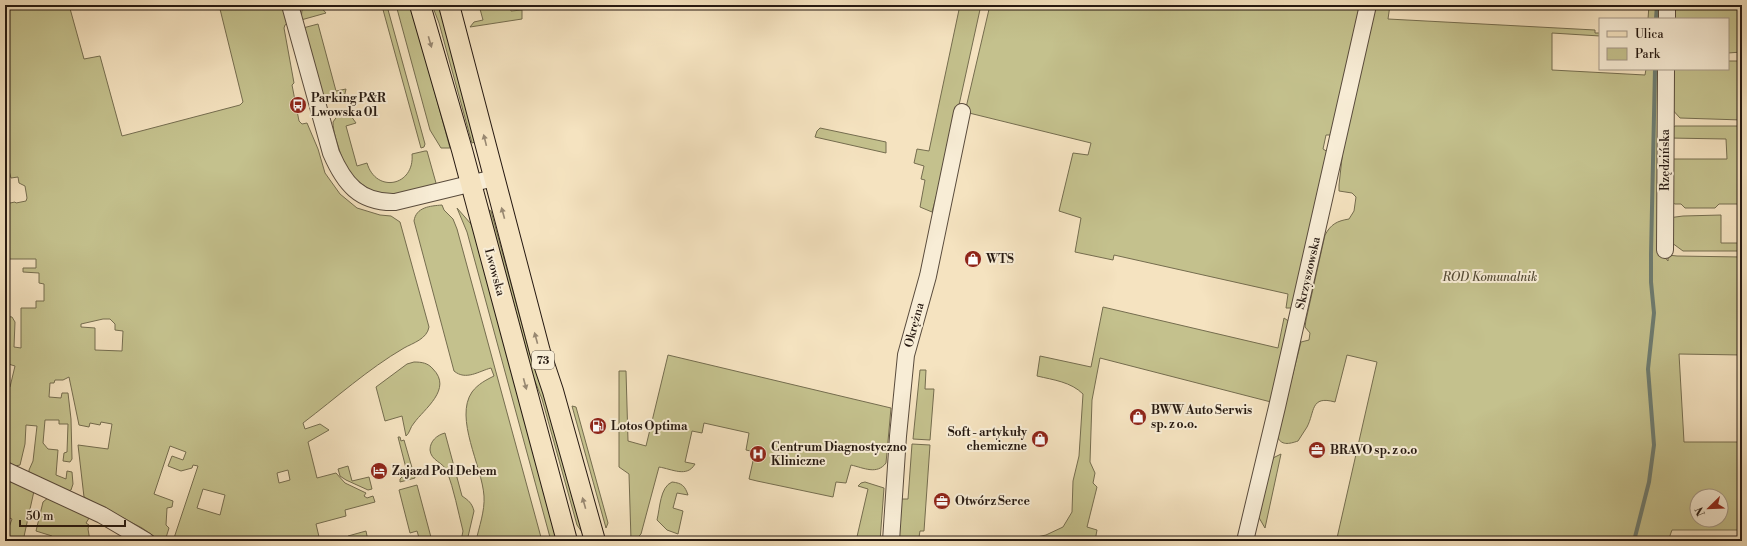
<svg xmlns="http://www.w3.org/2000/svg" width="1747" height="546" font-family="'Libre Bodoni',serif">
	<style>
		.green { fill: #c4c18d; stroke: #756d4f; fill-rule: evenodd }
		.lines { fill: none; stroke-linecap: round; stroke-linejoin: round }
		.stream { stroke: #6d7c71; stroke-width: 4 }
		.minor-casing { stroke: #5a4c3d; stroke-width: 18 }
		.major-casing { stroke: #261911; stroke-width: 22 }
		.minor { stroke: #f8edd6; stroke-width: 16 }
		.major { stroke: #f5e3c0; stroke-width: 20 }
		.oneway { fill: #988871 }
		.labels { text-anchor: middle; stroke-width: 4; stroke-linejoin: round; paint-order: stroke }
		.shield { fill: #f8edd6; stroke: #65594c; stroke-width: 1 }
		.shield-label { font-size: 11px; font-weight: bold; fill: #261911 }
		.poi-label { font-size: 12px; font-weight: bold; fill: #261911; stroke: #f8edd6; text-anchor: start }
		.street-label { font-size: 12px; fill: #261911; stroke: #f8edd6 }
		.park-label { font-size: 12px; font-style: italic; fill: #554b36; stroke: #f8edd6 }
	</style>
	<rect width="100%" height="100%" fill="#f5e3c0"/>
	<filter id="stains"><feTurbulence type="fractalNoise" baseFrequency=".005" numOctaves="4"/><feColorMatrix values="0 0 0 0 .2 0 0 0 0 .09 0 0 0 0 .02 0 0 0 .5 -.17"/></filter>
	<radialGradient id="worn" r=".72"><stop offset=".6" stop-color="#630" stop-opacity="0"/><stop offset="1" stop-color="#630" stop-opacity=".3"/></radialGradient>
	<g class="green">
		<path d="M5,5H69L84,59L100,56L122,136L240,105L243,102L219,5H282L288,23L285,25L284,28L294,83L292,85L299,121L302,124L307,123L318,149L325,173L340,194L357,208L380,215L391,216L400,222L429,327C427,339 413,343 404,348C368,369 336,398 303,423L305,429L320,424L329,430L308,442L317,478L336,473L345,483L366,493L364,496L367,498L373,496L375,502L345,510L346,516L316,524L320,541H173L198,466L193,465L192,468L181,471L168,466L172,456L183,460L186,452L170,446L154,494L173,501L172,507L167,508L166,525L169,528L165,541H161L142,528L84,497L78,445L108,449L112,424L101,422L100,425L90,423L89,427L79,425L69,377L63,380H55L54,383H50L49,397L61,398L62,393H68L71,419L72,459L70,462L63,461L64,453L67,452L68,424H59V420H45L43,443L48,449L58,450L56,475L66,479L67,471L72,472L73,484L71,490L68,491L29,472V470L33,461L37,426L26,425L25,444L20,465L15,466L5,461V388L10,387L15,366L5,363V316L12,317L15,322L14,347L21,348V308H36V301H44V284L39,283V273L23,272V268H36V259H5V204L15,202L16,203L26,201L27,198L25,186L19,183L18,177L11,178L9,171H5ZM103,319H110L115,324V330L123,331L122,351L95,350V328L81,327V324ZM288,470L290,480L279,483L277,473ZM203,489L225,495L220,515L197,508Z"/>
		<polygon points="309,5 319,5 326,13 301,20 302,10"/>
		<polygon points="385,5 387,6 425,144 424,147 421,148 382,6"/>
		<polygon points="396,5 411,5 450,148 441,148 430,130"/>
		<polygon points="432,5 441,5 478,141 472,143 439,23"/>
		<polygon points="487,5 510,5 511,11 522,10 522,19 470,27 474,22 483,20 480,9"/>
		<polygon points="960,5 981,5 950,146 932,212 920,207 925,180 921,179 924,166 914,163 917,149 929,151"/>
		<polygon points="990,5 1362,5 1333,135 1326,135 1323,149 1328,152 1292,308 1286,308 1288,294 1114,255 1113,260 1075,252 1081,218 1059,211 1073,153 1088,155 1091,143 965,112"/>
		<path d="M1375,5H1390L1388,19L1595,30V33H1600V36L1552,33V70L1645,75L1646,69H1663L1661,253L1668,261V255L1677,256L1742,257V355L1679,354L1684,442H1742V530H1672L1668,541H1350L1337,538L1377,362L1347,355L1335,402C1310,395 1315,412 1307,427C1304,432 1301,436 1298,441C1289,444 1281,446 1277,436L1301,342L1309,340L1310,333L1305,327L1306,320L1325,235C1331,224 1337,221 1349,219L1354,211L1356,197L1352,193L1339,191V185L1343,149ZM1697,496H1721V520H1697Z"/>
		<polygon points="1649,5 1664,5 1664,19 1648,19"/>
		<polygon points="1672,5 1742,5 1742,52 1728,53 1728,19 1672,19"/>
		<polygon points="318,24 336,91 346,89 344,98 338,103 328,102 322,95 303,28"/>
		<polygon points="1728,61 1742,61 1742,120 1680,118 1670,107 1671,69 1728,69"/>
		<path d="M342,113L351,116L356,123L346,126L357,166L367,163C376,194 415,186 412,154L425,151H427L436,183L433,186C422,188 411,192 400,194C371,199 348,177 340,152C337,142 333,132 333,122L338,115Z"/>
		<polygon points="1675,126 1742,126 1742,204 1719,204 1715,208 1685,208 1681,204 1675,204 1669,201 1669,159 1727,159 1726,139 1669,138 1670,129"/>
		<polygon points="820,128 886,142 886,153 815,137 817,131"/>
		<path d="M442,205L444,210L453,219L457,229L542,541H476C479,527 485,511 484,496C482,466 454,418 472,392C478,384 486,380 494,376L491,368C479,371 466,381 454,371L414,221C416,207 430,206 442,205Z"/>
		<polygon points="457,208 471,224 473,229 558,541 551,541 467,232"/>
		<polygon points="487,209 491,211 532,361 551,408 584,535 577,525 542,399 519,340"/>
		<polygon points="1721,215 1721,243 1742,243 1742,251 1683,251 1668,240 1668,218 1683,216"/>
		<path d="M1103,307L1278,348L1284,318L1290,322L1271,402L1100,358L1092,400L1090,462L1095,473L1093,483L1097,487L1087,527L1097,530L1095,541H1032L1028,539L1046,535L1063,527L1072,512L1073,481L1079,456L1083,394C1071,382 1054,380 1037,376L1040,356L1091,367Z"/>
		<path d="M668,355L891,408L886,463C877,475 864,468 851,465L846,483L836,482L833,497L757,481L749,479L755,452L746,450L749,433L704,423L702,433L692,431L685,462L695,464C687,478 672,469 659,467L641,534L637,538L631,540L629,474L619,467V371H626L628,441L646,446Z"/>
		<path d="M414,362C422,362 428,363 433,369C453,389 424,409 414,423C410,427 410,433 406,436L402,416L385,421L376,387L407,364Z"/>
		<polygon points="920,370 926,370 925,389 934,389 930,440 913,439"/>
		<polygon points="572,406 576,407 608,523 606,528"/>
		<path d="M445,433L462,496C468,500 472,503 474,511L467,541H461L463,531C458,511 454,490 447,471C443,462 431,461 430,450C430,441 437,435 445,433Z"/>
		<polygon points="398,437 400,437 401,441 404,440 415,478 400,482 400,479 407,472"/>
		<polygon points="912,444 930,445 924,531 920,531 919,537 910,541 898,541 898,499 908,499"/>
		<polygon points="1281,454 1265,528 1258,516 1273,458"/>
		<polygon points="348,466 352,481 369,477 372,489 368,490 346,480 340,476 338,469"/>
		<polygon points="8,478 34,491 23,541 14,541 5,538 12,519 5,516 5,482"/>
		<path d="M672,482C682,483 685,486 688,495L677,493L673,508L683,511L678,534L667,530L657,520C660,508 660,487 672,482Z"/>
		<polygon points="865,482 884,488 880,541 856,541 868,489 858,486 861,483"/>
		<polygon points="417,485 432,541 420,541 417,531 410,533 399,490"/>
		<polygon points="49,497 91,515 86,523 89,525 88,529 90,541 50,541 52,536 36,531 43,502"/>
		<polygon points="366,531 368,541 349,541 348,536"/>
	</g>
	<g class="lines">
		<g class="stream">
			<polyline points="1656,19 1657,5"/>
			<polyline points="1634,541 1649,482 1654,445 1648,369 1654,313 1651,282 1651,254 1655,69"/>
		</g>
		<g class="minor-casing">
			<g id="minor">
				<path d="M290,5L331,153C344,183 359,203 395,202L494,178"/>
				<polyline points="1667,19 1667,5"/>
				<polyline points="1665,250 1666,69"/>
				<polyline points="5,470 102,515 146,541"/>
				<polyline points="891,541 898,436 906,355 928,276 962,112"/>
				<polyline points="1245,541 1277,407 1368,5"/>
			</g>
		</g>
		<g class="major-casing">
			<g id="major">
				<polyline points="420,5 462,150 567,541"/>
				<polyline points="449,5 540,352 553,391 595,541"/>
			</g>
		</g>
		<use href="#minor" class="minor"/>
		<use href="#major" class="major"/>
	</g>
	<defs><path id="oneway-solid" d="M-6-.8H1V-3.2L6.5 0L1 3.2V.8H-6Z"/></defs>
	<g class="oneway">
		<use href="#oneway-solid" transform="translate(430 42) rotate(74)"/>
		<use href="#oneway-solid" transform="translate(485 140) rotate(-104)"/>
		<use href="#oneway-solid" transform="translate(503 213) rotate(-105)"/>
		<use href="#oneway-solid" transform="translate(536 338) rotate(-105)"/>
		<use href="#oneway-solid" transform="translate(525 384) rotate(75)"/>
		<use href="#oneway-solid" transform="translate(584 503) rotate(-106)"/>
	</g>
	<defs>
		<g id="bus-disc" transform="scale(0.9)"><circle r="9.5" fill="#8f2418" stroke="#f8edd6"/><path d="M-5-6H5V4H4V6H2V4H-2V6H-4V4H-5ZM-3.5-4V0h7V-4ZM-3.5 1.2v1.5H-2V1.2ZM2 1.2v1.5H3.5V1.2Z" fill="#fff"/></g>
		<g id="shop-disc" transform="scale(0.9)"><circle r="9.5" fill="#8f2418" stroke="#f8edd6"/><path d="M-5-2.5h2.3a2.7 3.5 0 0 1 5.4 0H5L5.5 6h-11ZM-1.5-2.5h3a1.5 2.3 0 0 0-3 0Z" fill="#fff"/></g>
		<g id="fuel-disc" transform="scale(0.9)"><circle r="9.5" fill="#8f2418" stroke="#f8edd6"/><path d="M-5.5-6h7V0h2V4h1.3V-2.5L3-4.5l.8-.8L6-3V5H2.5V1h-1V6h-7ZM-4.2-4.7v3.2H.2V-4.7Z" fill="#fff"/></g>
		<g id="office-disc" transform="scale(0.9)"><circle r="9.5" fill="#8f2418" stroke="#f8edd6"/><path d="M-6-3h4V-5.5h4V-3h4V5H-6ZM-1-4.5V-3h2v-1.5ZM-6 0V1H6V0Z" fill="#fff"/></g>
		<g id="hospital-disc" transform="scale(0.9)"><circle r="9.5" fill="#8f2418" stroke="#f8edd6"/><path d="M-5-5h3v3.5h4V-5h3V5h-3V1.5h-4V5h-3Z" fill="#fff"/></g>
		<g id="hotel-disc" transform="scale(0.9)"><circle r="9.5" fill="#8f2418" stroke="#f8edd6"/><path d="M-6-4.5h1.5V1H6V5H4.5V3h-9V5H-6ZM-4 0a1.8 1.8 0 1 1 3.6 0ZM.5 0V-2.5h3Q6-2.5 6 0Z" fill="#fff"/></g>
	</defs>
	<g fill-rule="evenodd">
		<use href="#bus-disc" x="298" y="105"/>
		<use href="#shop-disc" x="973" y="259"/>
		<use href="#shop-disc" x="1138" y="417"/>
		<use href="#fuel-disc" x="598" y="426"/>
		<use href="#shop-disc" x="1040" y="439"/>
		<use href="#office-disc" x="1317" y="450"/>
		<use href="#hospital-disc" x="758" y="454"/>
		<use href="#hotel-disc" x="379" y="471"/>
		<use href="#office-disc" x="942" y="501"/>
	</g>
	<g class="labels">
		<rect class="shield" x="532" y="351" width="22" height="18" rx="3"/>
		<g class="shield-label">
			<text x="543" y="364">73</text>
		</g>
		<g class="poi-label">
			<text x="311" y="102">Parking P&amp;R<tspan x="311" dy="14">Lwowska 01</tspan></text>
			<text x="986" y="263">WTS</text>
			<text x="1151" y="414">BWW Auto Serwis<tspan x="1151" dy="14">sp. z o.o.</tspan></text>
			<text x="611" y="430">Lotos Optima</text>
			<text x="1027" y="436" text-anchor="end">Soft - artykuły<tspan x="1027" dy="14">chemiczne</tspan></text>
			<text x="771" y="451">Centrum Diagnostyczno<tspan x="771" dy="14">Kliniczne</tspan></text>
			<text x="1330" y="454">BRAVO sp. z o.o</text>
			<text x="392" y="475">Zajazd Pod Debem</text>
			<text x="955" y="505">Otwórz Serce</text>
		</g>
		<g class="street-label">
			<text transform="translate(1665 160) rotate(-90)" y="4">Rzędzińska</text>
			<text transform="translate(495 272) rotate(75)" y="4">Lwowska</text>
			<text transform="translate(1308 273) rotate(-77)" y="4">Skrzyszowska</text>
			<text transform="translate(914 325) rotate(-75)" y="4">Okrężna</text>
		</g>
		<g class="park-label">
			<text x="1490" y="281">ROD Komunalnik</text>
		</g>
	</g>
	<rect width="1747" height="546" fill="none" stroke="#f5e3c0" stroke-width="20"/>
	<rect x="6" y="6" width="1735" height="534" fill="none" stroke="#261911" stroke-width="2"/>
	<rect x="10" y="10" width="1727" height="526" fill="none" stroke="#261911"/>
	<rect x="1599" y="18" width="130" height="52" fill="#f8edd6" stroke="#a49887"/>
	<rect x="1607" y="31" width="20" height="6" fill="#f5e3c0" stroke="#a49887"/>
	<text x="1635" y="38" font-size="12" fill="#261911">Ulica</text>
	<rect x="1607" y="48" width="20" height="12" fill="#c4c18d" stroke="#a49887"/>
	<text x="1635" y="58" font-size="12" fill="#261911">Park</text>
	<g transform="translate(1709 508) rotate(247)"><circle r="19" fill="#f8edd6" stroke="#a49887"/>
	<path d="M0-3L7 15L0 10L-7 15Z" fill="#8f2418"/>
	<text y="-6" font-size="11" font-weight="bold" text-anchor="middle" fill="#261911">N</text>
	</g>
	<path d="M20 520v6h105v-6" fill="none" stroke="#261911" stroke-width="2"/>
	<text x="26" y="520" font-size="12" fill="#261911" stroke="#f8edd6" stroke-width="3" paint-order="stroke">50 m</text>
	<rect width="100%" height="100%" filter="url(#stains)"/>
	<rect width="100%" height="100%" fill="url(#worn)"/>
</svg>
